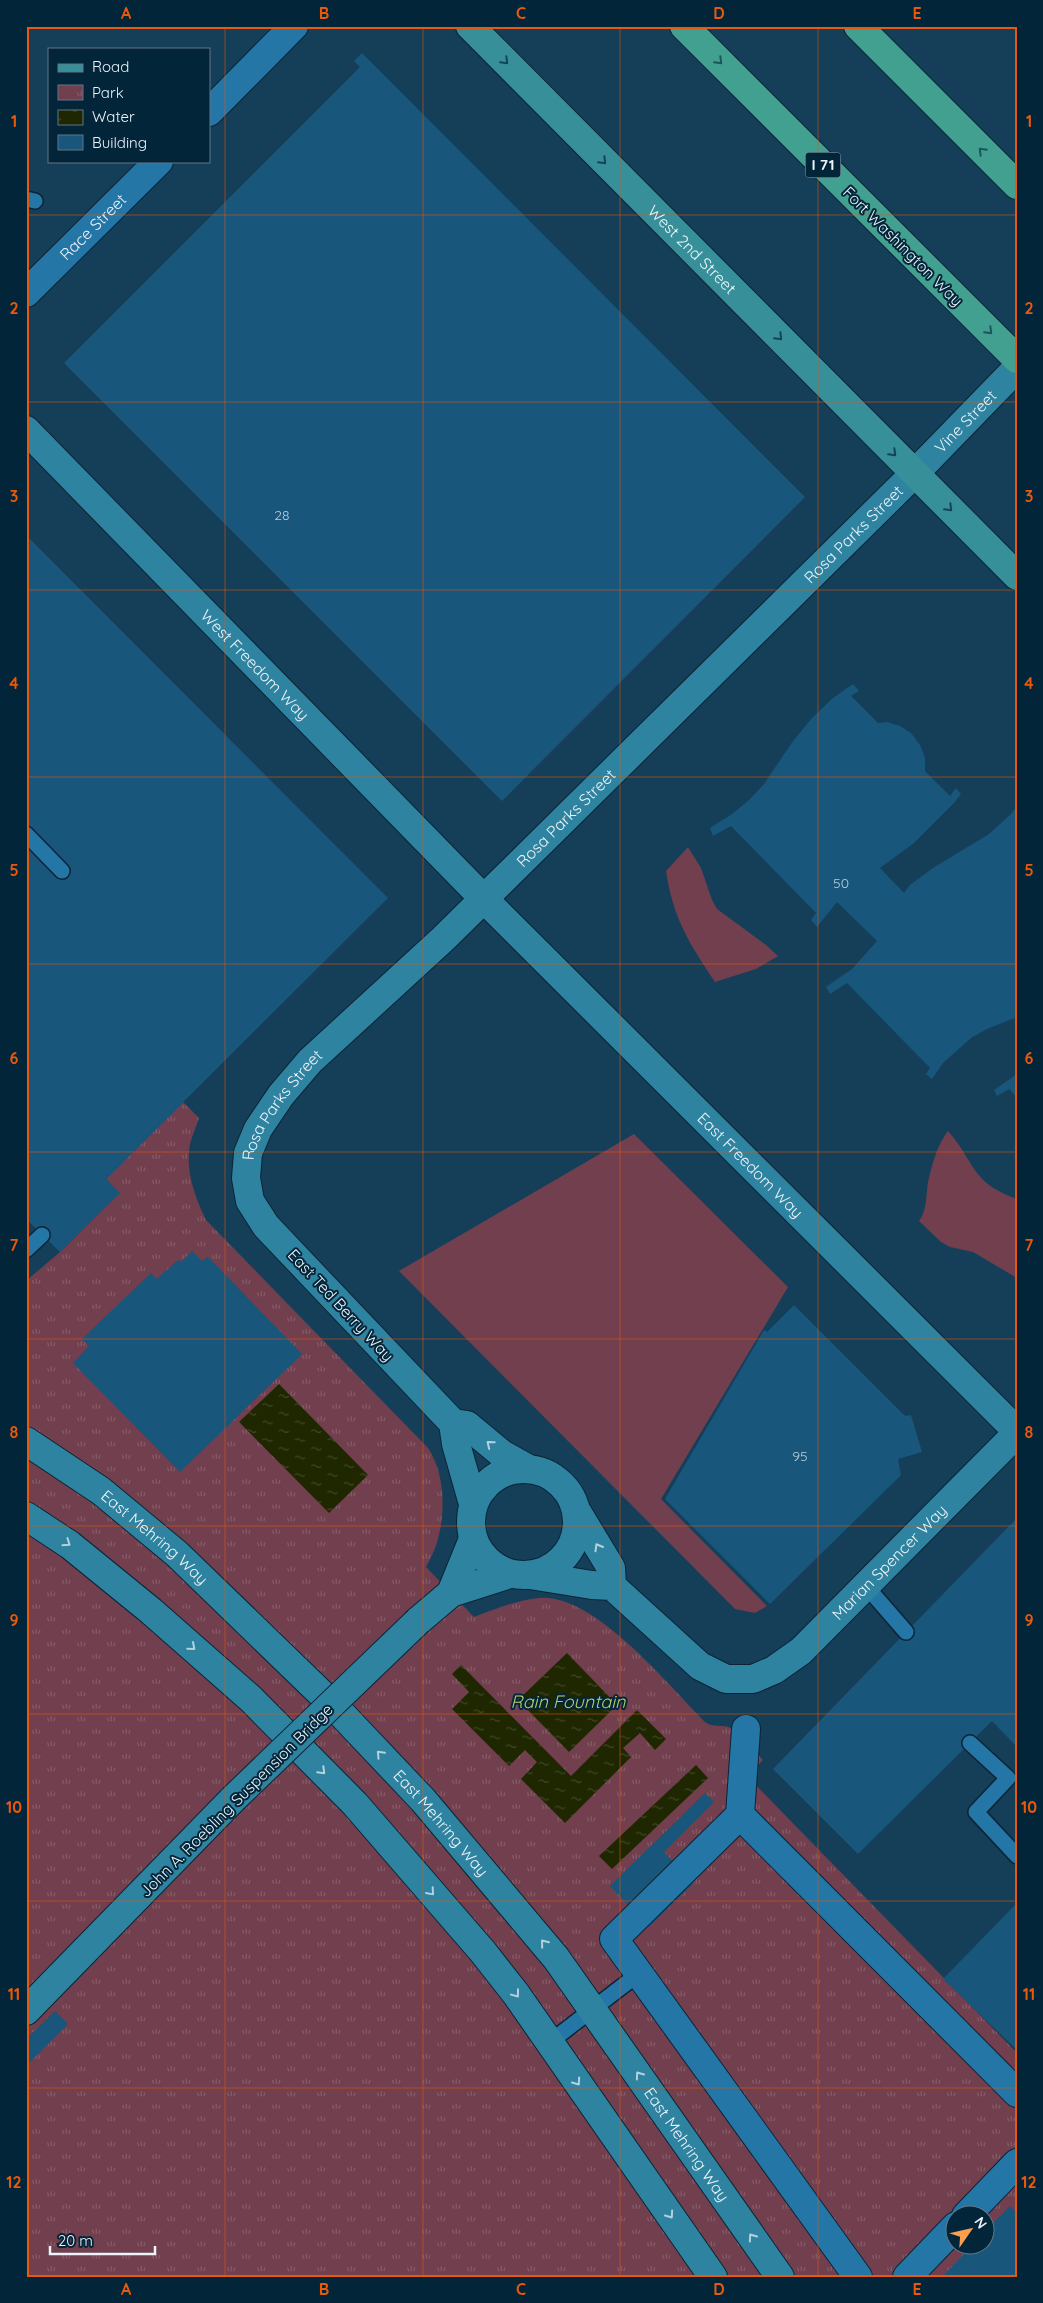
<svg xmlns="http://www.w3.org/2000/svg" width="1043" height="2303" font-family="Quicksand,sans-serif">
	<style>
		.green { fill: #713f4e }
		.park { fill: url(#park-tufts); fill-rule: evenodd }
		.water { fill: url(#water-ripples) }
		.building { fill: #18567b }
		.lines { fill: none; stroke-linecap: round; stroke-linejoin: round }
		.lane-casing { stroke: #0c2434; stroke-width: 18 }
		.street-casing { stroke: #0c2434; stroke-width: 30 }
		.secondary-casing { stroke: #0c2434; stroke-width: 30 }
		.primary-casing { stroke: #0c2434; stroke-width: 30 }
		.highway-casing { stroke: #0c2434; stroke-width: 30 }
		.lane { stroke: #2476a7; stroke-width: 15 }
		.street { stroke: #2476a7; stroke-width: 28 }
		.secondary { stroke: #2d83a0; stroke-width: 28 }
		.primary { stroke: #368f99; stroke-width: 28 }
		.highway { stroke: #42a090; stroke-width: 28 }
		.secondary-bridge-casing { stroke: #0c2434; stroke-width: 30; stroke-linecap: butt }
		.secondary-bridge { stroke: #2d83a0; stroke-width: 28 }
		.oneway { stroke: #124556 }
		.oneway2 { stroke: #1c565c }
		.oneway3 { stroke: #b3d1de }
		.grid { fill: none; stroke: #e8590c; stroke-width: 1; stroke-opacity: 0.55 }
		.labels { text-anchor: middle; stroke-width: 4; stroke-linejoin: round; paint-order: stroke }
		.number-label { font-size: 14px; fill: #b7ccda }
		.shield { fill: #032539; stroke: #a6b5bf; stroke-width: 1 }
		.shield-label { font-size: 15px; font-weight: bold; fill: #ecf3f9 }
		.street-label { font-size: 16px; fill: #ecf3f9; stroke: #032539 }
		.water-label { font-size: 18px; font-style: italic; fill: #b5cd68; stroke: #032539 }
		.neatline { fill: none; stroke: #e8590c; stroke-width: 2 }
		.grid-label { font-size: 16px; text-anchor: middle; font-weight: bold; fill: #e8590c }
	</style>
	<defs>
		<pattern id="park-tufts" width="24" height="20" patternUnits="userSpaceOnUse" patternTransform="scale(1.25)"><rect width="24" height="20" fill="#713f4e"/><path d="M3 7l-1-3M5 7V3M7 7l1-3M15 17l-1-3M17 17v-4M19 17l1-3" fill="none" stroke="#855b68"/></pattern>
		<pattern id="water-ripples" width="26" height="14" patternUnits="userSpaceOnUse" patternTransform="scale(1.25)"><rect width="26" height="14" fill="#1f2701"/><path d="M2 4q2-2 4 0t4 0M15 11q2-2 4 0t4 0" fill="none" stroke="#404727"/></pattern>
	</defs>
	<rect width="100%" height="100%" fill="#153f59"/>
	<g class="green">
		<path d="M688,847L701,868L712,900L717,909L766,945L778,956L756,969L715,982C689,943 673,918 666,871Z"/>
		<path d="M948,1131C976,1163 970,1182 1017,1199V1278L973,1252L950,1247L941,1242L919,1221C927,1211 926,1195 928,1182C932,1165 937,1145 948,1131Z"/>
		<polygon points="634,1134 788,1287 661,1499 767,1606 755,1613 735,1609 399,1271"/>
	</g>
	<path class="park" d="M183,1102L199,1118C196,1127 192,1136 190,1144C185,1171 195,1197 206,1220L428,1448C445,1473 446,1513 437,1542C435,1550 430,1559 426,1567L474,1617C495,1609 517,1600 539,1598C594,1593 668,1685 705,1722C712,1728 723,1724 731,1728C740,1732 755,1752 763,1760L747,1776L1017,2053V2277H26V1281L60,1252L119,1193L106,1179ZM956,2216H986V2246H956Z"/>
	<g class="water">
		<polygon points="279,1384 368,1475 329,1513 239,1422"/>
		<polygon points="567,1653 617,1705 569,1752 518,1700"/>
		<polygon points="461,1665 571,1776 637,1710 666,1739 655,1750 640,1733 623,1748 631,1757 565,1823 521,1779 537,1762 525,1750 509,1766 452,1709 469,1692 452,1674"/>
		<polygon points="696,1765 708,1778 612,1869 599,1856"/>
	</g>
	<g class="building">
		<polygon points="362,53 805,497 502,801 64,363 360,67 354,61"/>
		<polygon points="26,535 388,898 106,1179 120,1193 60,1252 26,1219"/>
		<polygon points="853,684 859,691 851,696 878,723 887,722 900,726 911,733 920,745 925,758 925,771 950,796 956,788 961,794 954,803 914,843 880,868 904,893 910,885 933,868 989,834 1010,815 1017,806 1017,1017 987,1029 971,1038 943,1063 932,1079 926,1074 930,1068 847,983 830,994 826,987 852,969 877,941 837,902 817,927 811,920 816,913 731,826 713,836 710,828 732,814 749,800 764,784 793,741 812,718 833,698"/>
		<polygon points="1017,1074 1017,1097 1009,1089 997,1096 994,1090"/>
		<polygon points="192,1251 202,1261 208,1257 302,1354 180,1472 73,1363 89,1346 82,1339 151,1273 157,1279 178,1260 181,1262"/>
		<polygon points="794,1305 905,1416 911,1415 922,1452 898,1459 901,1475 895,1481 770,1604 665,1499 764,1330 767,1332"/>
		<polygon points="1017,1518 1017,1747 992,1721 858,1854 773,1769"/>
		<polygon points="705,1793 714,1802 664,1852 694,1883 649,1927 610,1886"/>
		<polygon points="1017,1903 1017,2050 943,1979"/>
		<polygon points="55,2011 68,2024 26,2066 26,2039"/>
		<polygon points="1010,2206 1017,2213 1017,2277 942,2277 972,2246 986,2246 986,2231"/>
	</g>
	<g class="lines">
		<g class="lane-casing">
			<g id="lane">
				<polyline points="26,199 35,201"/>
				<polyline points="26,834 62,871"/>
				<polyline points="26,1250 42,1235"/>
				<polyline points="866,1586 906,1632"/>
				<polyline points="970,1743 1008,1778 976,1812 1017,1856"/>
				<polyline points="550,2042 633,1978"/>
			</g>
		</g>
		<g class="street-casing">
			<g id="street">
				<polyline points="209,112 294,26"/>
				<path id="s1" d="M26,293L159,161"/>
				<polyline points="746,1729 740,1815 1017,2093"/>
				<polyline points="740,1815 614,1939 858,2277"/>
				<polyline points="966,2216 1017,2163"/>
				<polyline points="907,2277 956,2226"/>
			</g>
		</g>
		<g class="secondary-casing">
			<g id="secondary">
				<path id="s2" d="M26,430L484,899L1017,1431"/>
				<polyline points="453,1423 467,1425 502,1454 527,1468"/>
				<path id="s3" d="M26,1441L101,1491L177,1554L334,1706L423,1800L556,1958L780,2277"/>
				<circle cx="524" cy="1522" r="53"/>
				<path id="s4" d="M473,1504L456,1444L453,1423L266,1226L250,1201L246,1178L248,1153L258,1129L281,1095L310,1061L444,938L914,474L1017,368"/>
				<polyline points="576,1510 611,1568 612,1586"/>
				<polyline points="26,1516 70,1545 151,1611 251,1699 355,1804 483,1952 516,1994 713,2277"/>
				<path id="s5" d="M530,1575L592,1585L612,1586L700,1666L726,1679H753L774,1670L801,1651L1017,1433"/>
				<polyline points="451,1593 473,1539"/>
				<polyline points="418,1621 451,1593 510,1574"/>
				<polyline points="26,2011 233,1799"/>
			</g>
		</g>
		<g class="primary-casing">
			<g id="primary">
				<path id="s6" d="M470,26L1017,576"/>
			</g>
		</g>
		<g class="highway-casing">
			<g id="highway">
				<polyline points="684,26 1017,359"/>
				<polyline points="858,26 1017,185"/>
			</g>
		</g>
		<use href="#lane" class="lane"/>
		<use href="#street" class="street"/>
		<use href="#secondary" class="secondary"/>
		<use href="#primary" class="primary"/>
		<use href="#highway" class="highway"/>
		<g class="secondary-bridge-casing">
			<polyline id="secondary-bridge" points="233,1799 418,1621"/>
		</g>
		<use href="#secondary-bridge" class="secondary-bridge"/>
	</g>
	<defs><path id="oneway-chevron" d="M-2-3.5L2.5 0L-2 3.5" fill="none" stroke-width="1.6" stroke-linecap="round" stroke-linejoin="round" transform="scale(1.25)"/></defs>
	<g class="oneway">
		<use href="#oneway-chevron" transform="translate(505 61) rotate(45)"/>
		<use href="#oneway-chevron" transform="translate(603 161) rotate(45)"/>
		<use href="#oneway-chevron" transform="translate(779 337) rotate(45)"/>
		<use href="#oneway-chevron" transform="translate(893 453) rotate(45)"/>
		<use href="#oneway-chevron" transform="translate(949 508) rotate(45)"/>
	</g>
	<g class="oneway2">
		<use href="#oneway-chevron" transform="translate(719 61) rotate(45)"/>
		<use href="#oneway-chevron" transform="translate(982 151) rotate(-135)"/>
		<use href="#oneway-chevron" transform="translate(989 331) rotate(45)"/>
	</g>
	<g class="oneway3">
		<use href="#oneway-chevron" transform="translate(490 1444) rotate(-141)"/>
		<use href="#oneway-chevron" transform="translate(67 1543) rotate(35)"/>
		<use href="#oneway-chevron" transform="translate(598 1547) rotate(-120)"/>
		<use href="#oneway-chevron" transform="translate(192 1647) rotate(41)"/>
		<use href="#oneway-chevron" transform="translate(380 1754) rotate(-133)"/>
		<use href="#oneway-chevron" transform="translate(322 1771) rotate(45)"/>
		<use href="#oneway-chevron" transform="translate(431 1892) rotate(49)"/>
		<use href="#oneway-chevron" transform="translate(544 1943) rotate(-129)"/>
		<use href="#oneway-chevron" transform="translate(516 1994) rotate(53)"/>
		<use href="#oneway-chevron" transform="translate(639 2075) rotate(-125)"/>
		<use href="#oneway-chevron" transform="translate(577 2082) rotate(55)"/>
		<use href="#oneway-chevron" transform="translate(670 2215) rotate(55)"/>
		<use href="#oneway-chevron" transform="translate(752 2237) rotate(-125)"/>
	</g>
	<path class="grid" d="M225,26V2277M423,26V2277M620,26V2277M818,26V2277M26,215H1017M26,402H1017M26,590H1017M26,777H1017M26,964H1017M26,1152H1017M26,1339H1017M26,1526H1017M26,1714H1017M26,1901H1017M26,2088H1017"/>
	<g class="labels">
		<g class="number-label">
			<text x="282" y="520">28</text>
			<text x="841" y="888">50</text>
			<text x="800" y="1461">95</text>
		</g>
		<rect class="shield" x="805.5" y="152.5" width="35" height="25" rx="4"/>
		<g class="shield-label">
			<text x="823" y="170">I 71</text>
		</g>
		<g class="street-label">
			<text dy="6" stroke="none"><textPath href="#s1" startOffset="94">Race Street</textPath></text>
			<text transform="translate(903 246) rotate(45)" y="6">Fort Washington Way</text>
			<text dy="6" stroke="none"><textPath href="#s6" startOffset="315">West 2nd Street</textPath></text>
			<text dy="6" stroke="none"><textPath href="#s4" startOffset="1461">Vine Street</textPath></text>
			<text dy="6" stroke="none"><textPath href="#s4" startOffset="1302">Rosa Parks Street</textPath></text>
			<text dy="6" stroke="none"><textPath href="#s2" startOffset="328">West Freedom Way</textPath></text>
			<text dy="6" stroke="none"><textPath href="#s4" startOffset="898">Rosa Parks Street</textPath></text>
			<text dy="6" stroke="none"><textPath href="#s4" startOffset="492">Rosa Parks Street</textPath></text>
			<text dy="6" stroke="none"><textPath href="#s2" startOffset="1032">East Freedom Way</textPath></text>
			<text transform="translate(341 1305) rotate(47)" y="6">East Ted Berry Way</text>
			<text dy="6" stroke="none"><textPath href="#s3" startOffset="161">East Mehring Way</textPath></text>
			<text dy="6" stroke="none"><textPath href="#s5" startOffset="439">Marian Spencer Way</textPath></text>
			<text transform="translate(236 1800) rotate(-45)" y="6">John A. Roebling Suspension Bridge</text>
			<text dy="6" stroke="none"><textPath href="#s3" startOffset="566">East Mehring Way</textPath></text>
			<text dy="6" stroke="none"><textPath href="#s3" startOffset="971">East Mehring Way</textPath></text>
		</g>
		<g class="water-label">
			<text x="568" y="1708">Rain Fountain</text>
		</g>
	</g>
	<rect width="1043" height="2303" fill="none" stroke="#032539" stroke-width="55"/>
	<rect x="48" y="48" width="162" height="115" fill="#032539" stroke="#607786"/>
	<rect x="58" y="64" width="25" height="8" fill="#368f99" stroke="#607786"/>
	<text x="92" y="72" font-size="15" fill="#ecf3f9">Road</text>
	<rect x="58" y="85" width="25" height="15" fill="url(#park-tufts)" stroke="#607786"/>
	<text x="92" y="98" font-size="15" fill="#ecf3f9">Park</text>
	<rect x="58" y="110" width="25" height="15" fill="url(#water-ripples)" stroke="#607786"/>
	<text x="92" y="122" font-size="15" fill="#ecf3f9">Water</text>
	<rect x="58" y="135" width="25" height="15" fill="#18567b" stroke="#607786"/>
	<text x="92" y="148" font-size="15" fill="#ecf3f9">Building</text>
	<g transform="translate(970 2230) rotate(56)"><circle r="24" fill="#032539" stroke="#607786"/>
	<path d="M0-4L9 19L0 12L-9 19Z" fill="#f99f4d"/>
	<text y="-8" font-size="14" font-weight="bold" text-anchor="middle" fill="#ecf3f9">N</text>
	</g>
	<path d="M50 2246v8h105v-8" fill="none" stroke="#ecf3f9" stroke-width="2.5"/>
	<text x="58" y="2246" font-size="15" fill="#ecf3f9" stroke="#032539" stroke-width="4" paint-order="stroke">20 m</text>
	<rect x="28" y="28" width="988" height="2248" class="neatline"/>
	<g class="grid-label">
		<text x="126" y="19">A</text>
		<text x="324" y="19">B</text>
		<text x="521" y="19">C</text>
		<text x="719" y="19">D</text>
		<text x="917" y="19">E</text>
		<text x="14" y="127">1</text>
		<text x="1029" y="127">1</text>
		<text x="14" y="314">2</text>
		<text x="1029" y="314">2</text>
		<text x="14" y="502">3</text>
		<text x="1029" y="502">3</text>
		<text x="14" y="689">4</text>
		<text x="1029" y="689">4</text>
		<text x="14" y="876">5</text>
		<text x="1029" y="876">5</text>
		<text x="14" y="1064">6</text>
		<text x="1029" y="1064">6</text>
		<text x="14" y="1251">7</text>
		<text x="1029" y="1251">7</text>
		<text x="14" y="1438">8</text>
		<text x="1029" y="1438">8</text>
		<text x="14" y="1626">9</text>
		<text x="1029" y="1626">9</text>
		<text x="14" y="1813">10</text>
		<text x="1029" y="1813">10</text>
		<text x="14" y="2000">11</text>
		<text x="1029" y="2000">11</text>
		<text x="14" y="2188">12</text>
		<text x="1029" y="2188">12</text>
		<text x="126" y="2295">A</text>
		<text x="324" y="2295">B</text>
		<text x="521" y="2295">C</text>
		<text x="719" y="2295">D</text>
		<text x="917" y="2295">E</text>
	</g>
</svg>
